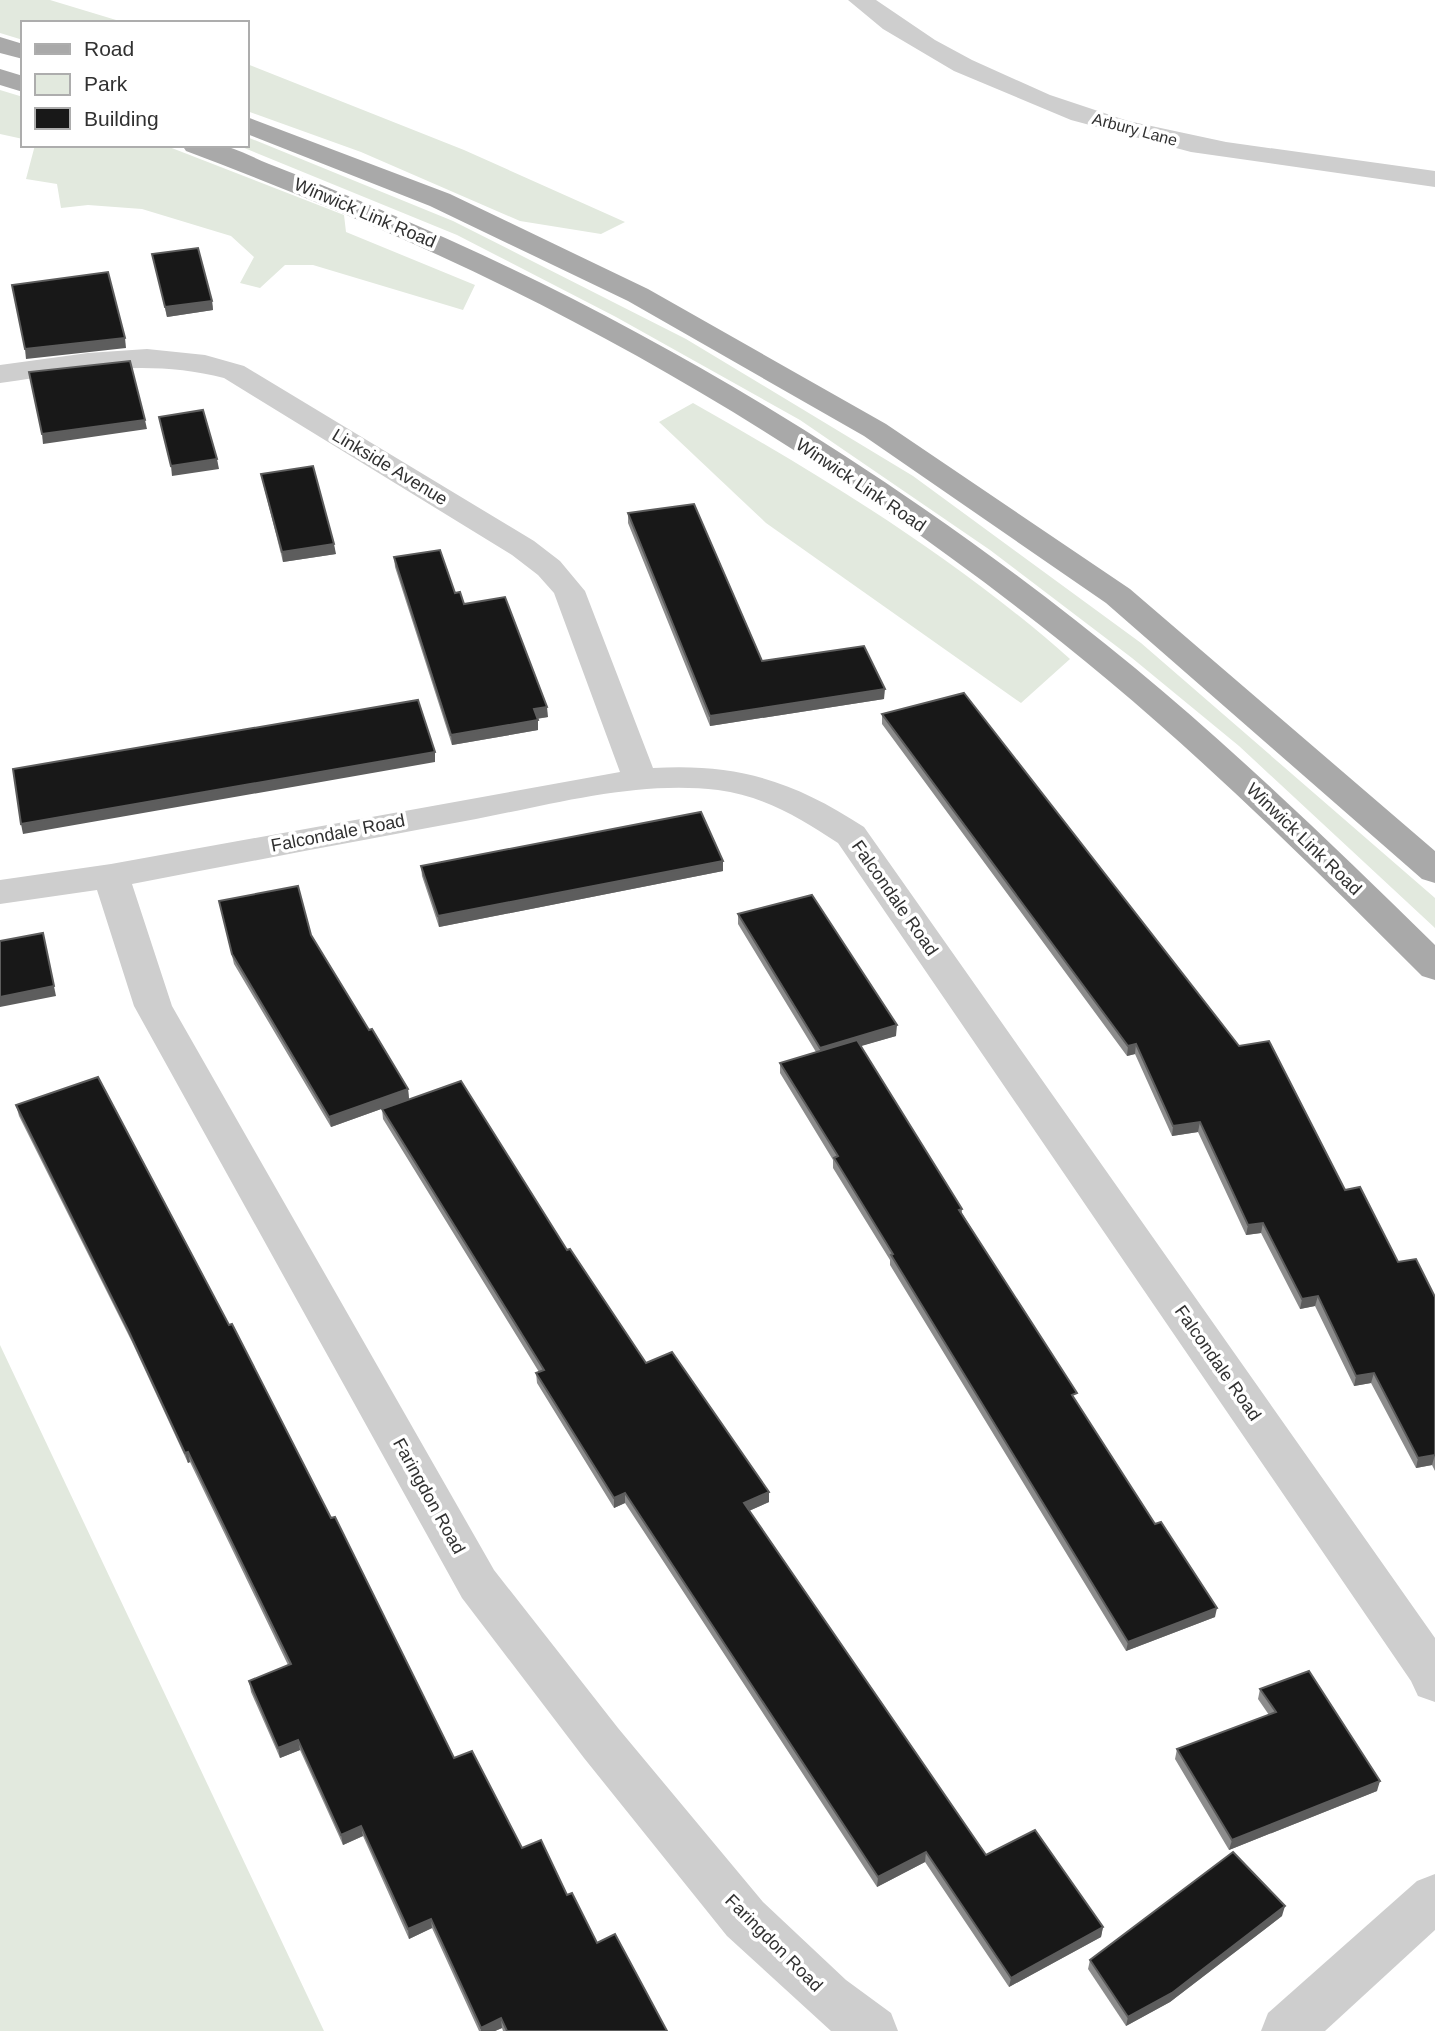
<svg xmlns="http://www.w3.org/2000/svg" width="1435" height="2031" font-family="Helvetica,sans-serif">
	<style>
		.green { fill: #e2e9de }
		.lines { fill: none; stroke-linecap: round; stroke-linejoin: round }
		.minor { fill: #cecece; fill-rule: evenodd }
		.major { fill: #a9a9a9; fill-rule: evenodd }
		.wall { fill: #8c8c8c }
		.shaded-wall { fill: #5d5d5d }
		.building { fill: #181818; stroke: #5d5d5d; stroke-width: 2 }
		.labels { text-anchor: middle; stroke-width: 7; stroke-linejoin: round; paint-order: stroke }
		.far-street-label { font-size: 16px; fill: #313131; stroke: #fff }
		.street-label { font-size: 18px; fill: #313131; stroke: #fff }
	</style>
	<rect width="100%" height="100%" fill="#fff"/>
	<g class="green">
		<polygon points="0,0 50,0 126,23 23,23 23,40 0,33"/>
		<polygon points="247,64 464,150 625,222 601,234 520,221 361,152 247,111"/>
		<polygon points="0,90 23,97 23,139 0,134"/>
		<polygon points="247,137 453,221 686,339 913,476 1141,643 1435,898 1435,928 1239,746 1132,658 990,550 800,420 616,317 457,235 237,145 247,145"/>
		<polygon points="35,145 164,145 344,215 346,232 475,285 463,310 313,265 285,265 260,288 240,283 254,257 231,236 142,209 88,205 61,208 57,184 26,179"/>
		<path d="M693,403C824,477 956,558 1070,659L1021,703L766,523L659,422Z"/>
		<polygon points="0,1345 324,2031 0,2031"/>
	</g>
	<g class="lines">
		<g class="minor">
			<polygon points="848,0 876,0 935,40 972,60 1050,95 1128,121 1226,142 1435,171 1435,187 1191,152 1071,120 954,71 883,29"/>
			<path d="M147,349L205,355L244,366L534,541L560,561L585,591L653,768C737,763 794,781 864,827L1435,1638V1702L1418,1696L1411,1681L838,843C800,818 764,796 718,790C639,780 553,804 476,819C362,840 247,862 132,884L172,1006L494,1570L618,1728L763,1902L846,1980L891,2013L898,2031H831L727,1936L584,1758L462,1598L134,1006L97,890L0,904V880L111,864L620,772L554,593L538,575L512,555L224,378C149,358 75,372 0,383V365L88,353Z"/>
			<polygon points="1435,1874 1435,1930 1325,2031 1261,2031 1268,2013 1417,1881"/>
		</g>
		<g class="major">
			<polygon points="0,37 23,44 23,59 0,53"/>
			<polygon points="0,69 23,76 23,92 0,85"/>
			<polygon points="247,117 450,194 648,289 886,424 1130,589 1435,851 1435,883 1422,879 1106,603 864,436 628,301 430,206 247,134"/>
			<path d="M182,145C194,145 208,143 220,145C236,148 254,158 269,164C316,182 363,202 409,222C669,334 916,488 1135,668C1240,755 1338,850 1435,945V980L1422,976C1321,875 1219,773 1109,681C900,507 664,356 416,245C340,211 263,180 186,151Z"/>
		</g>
	</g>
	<g class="wall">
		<polygon points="152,254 212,301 213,310 167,317"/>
		<polygon points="261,474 336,554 283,562 263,483"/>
		<polygon points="628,513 762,661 884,699 710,726 628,523"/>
		<polygon points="394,557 455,593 548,717 537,719 538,730 452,745 395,567"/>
		<polygon points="882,714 1345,1190 1398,1262 1435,1297 1435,1471 1432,1465 1416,1468 1371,1383 1354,1386 1315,1306 1300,1309 1261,1233 1246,1235 1198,1132 1172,1136 1135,1054 1127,1056 882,724"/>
		<polygon points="421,866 723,871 439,927 422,876"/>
		<polygon points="219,901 311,935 369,1030 408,1089 409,1099 331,1127 234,964"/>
		<polygon points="738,914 896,1036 860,1046 962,1209 962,1213 1076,1401 1215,1617 1126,1651 890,1265 890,1260 833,1168 833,1160 780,1073 780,1063 816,1052 738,924"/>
		<polygon points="16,1105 454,1758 522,1848 567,1895 597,1943 667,2031 503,2031 502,2028 495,2031 479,2031 432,1928 409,1939 363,1836 343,1845 300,1750 280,1758 251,1692 249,1681 288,1665 190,1462 188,1463 132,1342 19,1116"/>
		<polygon points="382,1109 567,1250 646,1363 769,1492 769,1502 749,1511 986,1855 1103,1927 1101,1937 1009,1987 925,1862 877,1887 625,1503 614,1508 537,1383 536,1373 539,1372 383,1119"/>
		<polygon points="1260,1689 1377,1791 1229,1850 1175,1759 1177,1749 1269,1715 1258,1699"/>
		<polygon points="1282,1916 1170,2002 1126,2026 1088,1969 1090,1960"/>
	</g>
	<g class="shaded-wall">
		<polygon points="212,301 213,310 167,317 165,307"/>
		<polygon points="125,338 126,348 26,359 25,349"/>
		<polygon points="145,420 147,429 43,444 42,434"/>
		<polygon points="217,459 219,469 172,476 171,466"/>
		<polygon points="334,544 336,554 283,562 282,552"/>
		<polygon points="885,689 884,699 710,726 710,716"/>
		<polygon points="547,707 548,717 534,719 534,709"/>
		<polygon points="538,720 538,730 452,745 451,735"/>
		<polygon points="435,752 435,762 23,834 21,824"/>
		<polygon points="723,861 723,871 439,927 438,916"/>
		<polygon points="45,943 56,996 0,1007 0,997"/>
		<polygon points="897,1025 896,1036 820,1058 820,1048"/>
		<polygon points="1136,1044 1135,1054 1127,1056 1128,1046"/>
		<polygon points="408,1089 409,1099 331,1127 329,1117"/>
		<polygon points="1200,1122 1198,1132 1172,1136 1173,1126"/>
		<polygon points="1263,1223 1261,1233 1246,1235 1248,1225"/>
		<polygon points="1318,1296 1315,1306 1300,1309 1302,1299"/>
		<polygon points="1374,1373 1371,1383 1354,1386 1356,1376"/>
		<polygon points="188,1452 190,1462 188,1463 185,1453"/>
		<polygon points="1435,1455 1432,1465 1416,1468 1418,1458"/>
		<polygon points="769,1492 769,1502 744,1513 744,1503"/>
		<polygon points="625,1493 625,1503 614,1508 614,1498"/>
		<polygon points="1217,1608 1215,1617 1126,1651 1128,1642"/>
		<polygon points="298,1740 300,1750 280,1758 278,1748"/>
		<polygon points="1380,1781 1377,1791 1229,1850 1232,1840"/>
		<polygon points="361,1826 363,1836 343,1845 341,1835"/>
		<polygon points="926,1852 925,1862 877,1887 878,1877"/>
		<polygon points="1285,1906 1282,1916 1170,2002 1126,2026 1128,2017"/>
		<polygon points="431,1919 432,1928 409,1939 408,1929"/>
		<polygon points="1103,1927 1101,1937 1009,1987 1011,1978"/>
		<polygon points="501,2018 502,2028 495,2031 481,2031 481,2028"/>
	</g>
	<g class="building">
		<polygon points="198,248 212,301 165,307 152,254"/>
		<polygon points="108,272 125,338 25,349 12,285"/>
		<polygon points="130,361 145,420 42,434 29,372"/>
		<polygon points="203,410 217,459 171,466 159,417"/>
		<polygon points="313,466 334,544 282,552 261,474"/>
		<polygon points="694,504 762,661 864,646 885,689 710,716 628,513"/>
		<polygon points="440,550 455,593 460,592 464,604 505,597 547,707 534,709 538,720 451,735 394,557"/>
		<polygon points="964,693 1239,1046 1269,1041 1345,1190 1360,1187 1398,1262 1416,1259 1435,1297 1435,1455 1418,1458 1374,1373 1356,1376 1318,1296 1302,1299 1263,1223 1248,1225 1200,1122 1173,1126 1136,1044 1128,1046 882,714"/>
		<polygon points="418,700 435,752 21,824 13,769"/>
		<polygon points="701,812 723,861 438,916 421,866"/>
		<polygon points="298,886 311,935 369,1030 372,1029 408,1089 329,1117 232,954 219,901"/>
		<polygon points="812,895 897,1025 820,1048 738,914"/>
		<polygon points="43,933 54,986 0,997 0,941"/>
		<polygon points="857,1040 962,1209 959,1210 1077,1393 1072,1395 1155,1524 1161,1522 1217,1608 1128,1642 891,1255 893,1254 834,1158 838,1156 780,1063"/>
		<polygon points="98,1077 229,1325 232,1324 331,1518 335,1517 454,1758 472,1751 522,1848 541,1840 567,1895 572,1893 597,1943 615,1934 667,2031 507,2031 501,2018 481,2028 431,1919 408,1929 361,1826 341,1835 298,1740 278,1748 249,1681 291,1664 188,1452 185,1453 129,1332 16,1105"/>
		<polygon points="461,1081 567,1250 570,1249 646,1363 672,1352 769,1492 744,1503 986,1855 1035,1830 1103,1927 1011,1978 926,1852 878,1877 625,1493 614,1498 536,1373 544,1370 382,1109"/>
		<polygon points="1309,1671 1380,1781 1232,1840 1177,1749 1276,1712 1260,1689"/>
		<polygon points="1233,1852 1285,1906 1172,1993 1128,2017 1090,1960"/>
	</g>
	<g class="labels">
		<g class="far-street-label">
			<text transform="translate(1135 129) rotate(15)" y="6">Arbury Lane</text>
		</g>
		<g class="street-label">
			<text transform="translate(365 213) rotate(23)" y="6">Winwick Link Road</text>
			<text transform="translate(390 467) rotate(31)" y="6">Linkside Avenue</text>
			<text transform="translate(861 485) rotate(34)" y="6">Winwick Link Road</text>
			<text transform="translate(338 833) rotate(-11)" y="6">Falcondale Road</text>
			<text transform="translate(1304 839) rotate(44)" y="6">Winwick Link Road</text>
			<text transform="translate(895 898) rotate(55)" y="6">Falcondale Road</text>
			<text transform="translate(1218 1363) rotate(55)" y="6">Falcondale Road</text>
			<text transform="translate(429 1496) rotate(61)" y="6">Faringdon Road</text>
			<text transform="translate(774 1943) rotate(45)" y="6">Faringdon Road</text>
		</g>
	</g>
	<rect x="21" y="21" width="228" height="126" fill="#ffffff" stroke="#adadad" stroke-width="2"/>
	<rect x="35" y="44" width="35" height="10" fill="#a9a9a9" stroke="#adadad" stroke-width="2"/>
	<text x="84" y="56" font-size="21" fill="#313131">Road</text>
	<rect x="35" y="74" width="35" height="21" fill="#e2e9de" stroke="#adadad" stroke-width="2"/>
	<text x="84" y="91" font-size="21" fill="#313131">Park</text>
	<rect x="35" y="108" width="35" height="21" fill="#181818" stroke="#adadad" stroke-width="2"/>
	<text x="84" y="126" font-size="21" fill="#313131">Building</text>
</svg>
